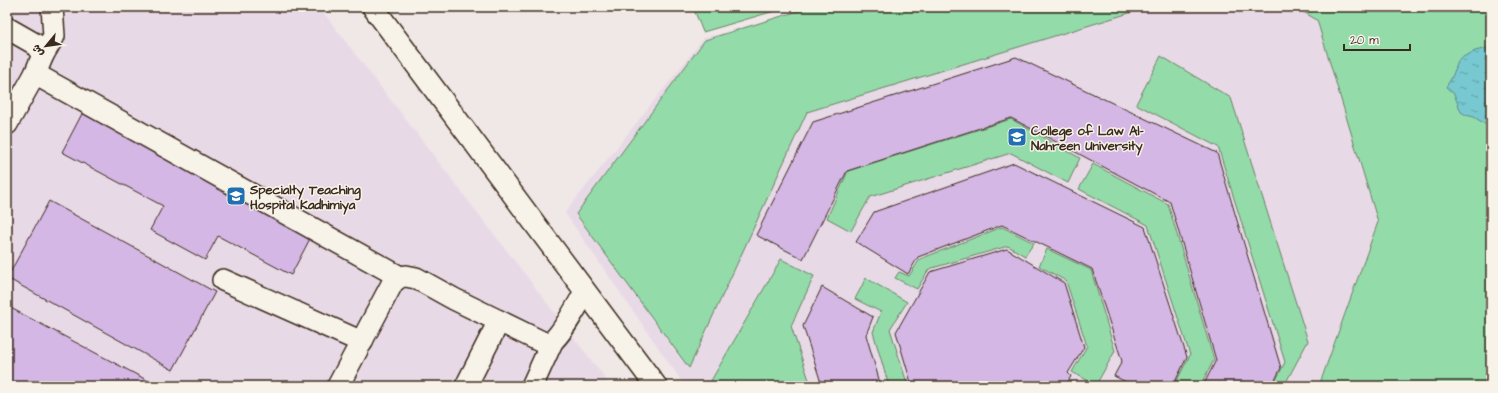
<svg xmlns="http://www.w3.org/2000/svg" width="1498" height="393" font-family="'Architects Daughter','Playpen Sans Arabic',sans-serif">
	<style>
		.built { fill: #e8d9e6 }
		.green { fill: #94dbaa; stroke: #688264 }
		.water { fill: url(#water-ripples); stroke: #5f8989 }
		.building { fill: #d4b7e4; stroke: #3b2a1e }
		.lines { fill: none; stroke-linecap: round; stroke-linejoin: round }
		.minor-casing { stroke: #3b2a1e; stroke-width: 24 }
		.minor { stroke: #f7f3e8; stroke-width: 21 }
		.labels { text-anchor: middle; stroke-width: 3; stroke-linejoin: round; paint-order: stroke }
		.poi-label { font-size: 13px; font-weight: bold; fill: #3b2a1e; stroke: #f7f3e8; text-anchor: start }
	</style>
	<defs>
		<pattern id="water-ripples" width="26" height="14" patternUnits="userSpaceOnUse"><rect width="26" height="14" fill="#77c8d0"/><path d="M2 4q2-2 4 0t4 0M15 11q2-2 4 0t4 0" fill="none" stroke="#63a3a8"/></pattern>
	</defs>
	<rect width="100%" height="100%" fill="#f0e7e7"/>
	<filter id="ink" filterUnits="userSpaceOnUse"><feTurbulence type="fractalNoise" baseFrequency=".025" numOctaves="2"/><feDisplacementMap in="SourceGraphic" scale="8" xChannelSelector="R" yChannelSelector="G"/><feConvolveMatrix kernelMatrix="1 2 1 2 8 2 1 2 1" color-interpolation-filters="sRGB"/></filter>
	<g filter="url(#ink)">
		<g class="built">
			<polygon points="7,7 319,7 611,386 7,386"/>
			<polygon points="814,7 1335,7 1378,222 1319,386 685,386 565,213 704,38"/>
		</g>
		<g class="green">
			<polygon points="693,7 788,7 703,32"/>
			<polygon points="811,7 1149,7 807,112 689,368 576,214 705,40"/>
			<polygon points="1295,7 1491,7 1491,386 1319,386 1378,222 1317,20"/>
			<polygon points="1161,56 1231,98 1308,341 1284,386 1273,386 1285,362 1218,147 1136,104"/>
			<polygon points="1011,119 1080,158 1068,183 1011,153 870,197 851,231 827,218 848,171"/>
			<polygon points="1093,164 1168,204 1214,360 1200,386 1174,386 1190,355 1148,225 1079,189"/>
			<polygon points="1002,227 1034,243 1025,256 1008,246 929,269 917,289 895,278 899,272 909,276 920,259"/>
			<polygon points="1047,249 1091,270 1115,351 1096,385 1072,372 1087,346 1066,281 1039,266"/>
			<polygon points="781,259 814,276 791,326 811,386 708,386"/>
			<polygon points="866,278 907,302 890,329 908,386 889,386 873,332 881,312 855,299"/>
		</g>
		<polygon class="water" points="1491,47 1491,128 1474,117 1466,115 1461,112 1454,94 1446,87 1452,77 1459,59 1475,51"/>
		<g class="building">
			<polygon points="1016,57 1217,153 1281,368 1272,386 1203,386 1216,360 1170,202 1011,118 847,171 803,259 756,235 813,122"/>
			<polygon points="85,108 314,231 291,275 218,236 205,260 150,230 163,206 62,152"/>
			<polygon points="1014,163 1145,227 1187,357 1173,386 1134,386 1114,376 1122,361 1092,269 1002,225 918,257 908,274 856,242 874,212"/>
			<polygon points="49,201 215,292 173,370 7,278"/>
			<polygon points="1007,249 1064,283 1084,347 1068,373 1071,376 1066,386 912,386 896,332 930,272"/>
			<polygon points="822,287 873,317 866,335 881,386 822,386 803,326"/>
			<polygon points="7,306 158,386 7,386"/>
		</g>
		<g class="lines">
			<g class="minor-casing">
				<g id="minor">
					<polyline points="373,7 656,386"/>
					<polyline points="7,28 35,44 43,55 35,74 7,124"/>
					<polyline points="43,55 54,36 52,7"/>
					<polyline points="35,74 400,277"/>
					<polyline points="223,280 362,342"/>
					<path d="M338,386L393,282L400,277L406,276L416,278L454,299L542,342C545,343 548,344 551,342C559,339 580,301 585,292"/>
					<polyline points="466,386 499,321"/>
					<polyline points="532,386 552,342"/>
				</g>
			</g>
			<use href="#minor" class="minor"/>
		</g>
	</g>
	<defs>
		<g id="university-square" transform="scale(1)"><rect x="-9" y="-9" width="18" height="18" rx="4" fill="#1f6fb2" stroke="#f7f3e8"/><path d="M0-5L7-2L0 1L-7-2ZM-4 1L0 2.5L4 1V4Q0 6-4 4Z" fill="#fff"/></g>
	</defs>
	<g fill-rule="evenodd">
		<use href="#university-square" x="1017" y="137"/>
		<use href="#university-square" x="236" y="196"/>
	</g>
	<g class="labels">
		<g class="poi-label">
			<text x="1031" y="135">College of Law Al-<tspan x="1031" dy="15">Nahreen University</tspan></text>
			<text x="250" y="194">Specialty Teaching<tspan x="250" dy="15">Hospital Kadhimiya</tspan></text>
		</g>
	</g>
	<rect width="1498" height="393" fill="none" stroke="#f7f3e8" stroke-width="24"/>
	<rect x="12" y="12" width="1474" height="369" fill="none" stroke="#3b2a1e" stroke-width="1.5" filter="url(#ink)"/>
	<g transform="translate(46 46) rotate(241)" stroke="#f7f3e8" stroke-width="3" paint-order="stroke">
	<path d="M0-3L7 15L0 10L-7 15Z" fill="#3b2a1e"/>
	<text y="-6" font-size="11" font-weight="bold" text-anchor="middle" fill="#3b2a1e">ش</text>
	</g>
	<path d="M1344 44v6h66v-6" fill="none" stroke="#3b2a1e" stroke-width="2"/>
	<text x="1350" y="44" font-size="12" fill="#3b2a1e" stroke="#f7f3e8" stroke-width="3" paint-order="stroke">20 m</text>
</svg>
